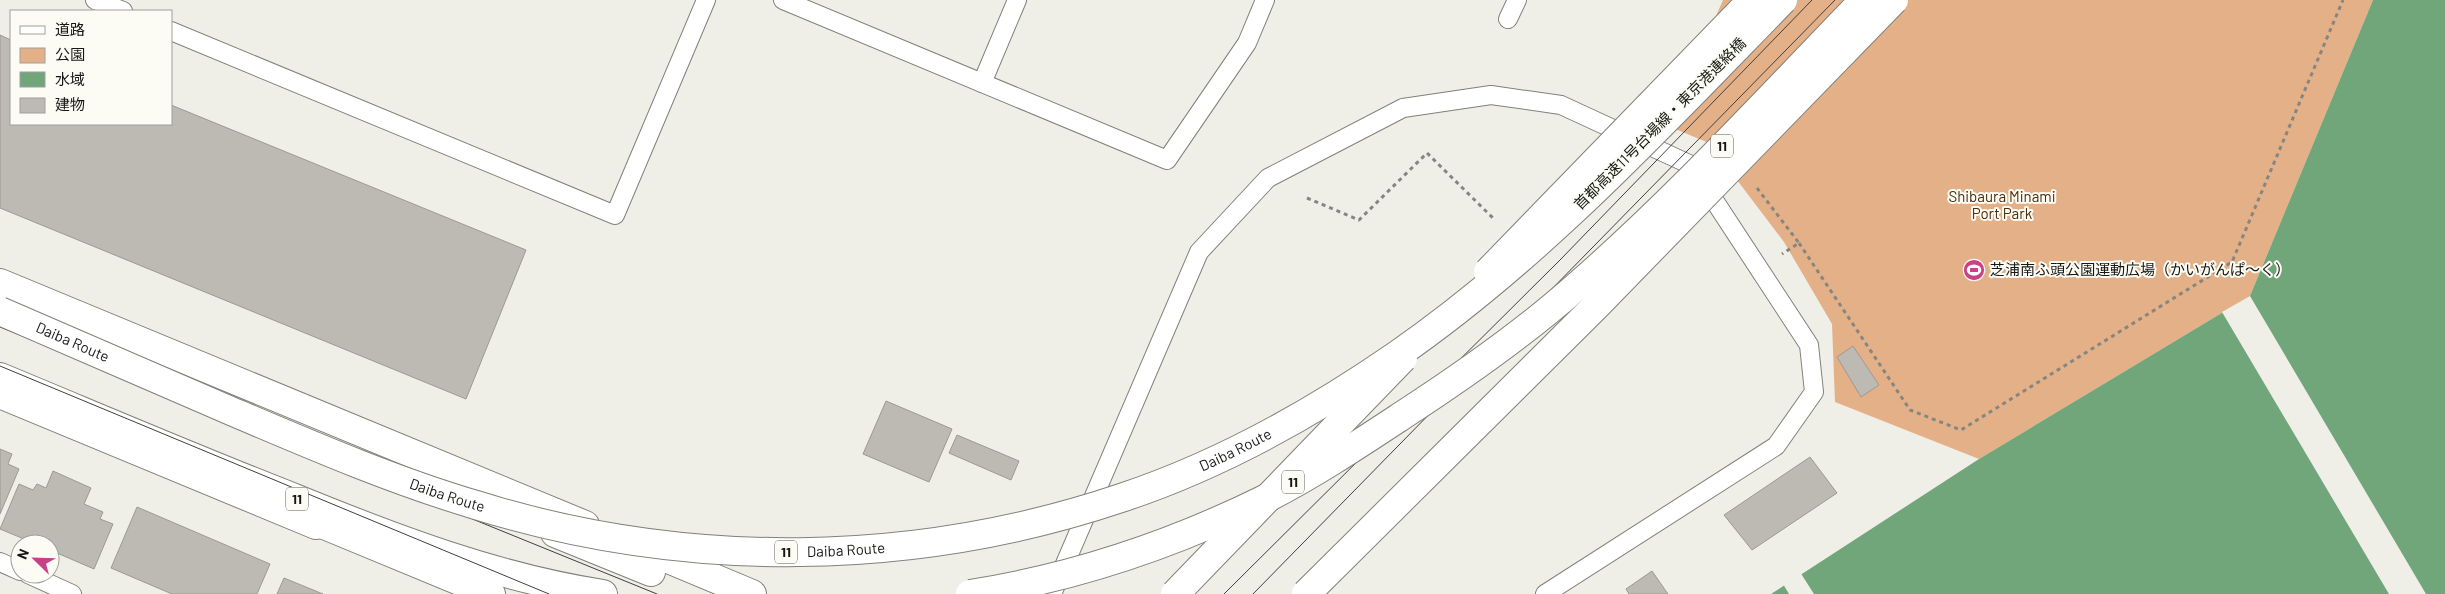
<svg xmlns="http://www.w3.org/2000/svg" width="2445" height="594" font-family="Barlow,'Noto Sans JP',sans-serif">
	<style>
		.green { fill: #e4b088 }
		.water { fill: #71a57a }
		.pier { fill: #efefe8 }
		.building { fill: #bdb9b3; stroke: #9c9993 }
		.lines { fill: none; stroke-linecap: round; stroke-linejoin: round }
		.service-casing { stroke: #81817a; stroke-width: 20 }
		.tertiary-casing { stroke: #81817a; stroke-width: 30 }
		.motorway-casing { stroke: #81817a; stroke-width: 30 }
		.path { stroke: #868681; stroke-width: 3; stroke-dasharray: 4 4; stroke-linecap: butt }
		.service { stroke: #fff; stroke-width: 18 }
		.tertiary { stroke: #fff; stroke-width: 28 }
		.motorway { stroke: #fff; stroke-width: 28 }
		.tram { stroke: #40403d; stroke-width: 1 }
		.tertiary-bridge-casing { stroke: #81817a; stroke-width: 30; stroke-linecap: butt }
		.motorway-bridge-casing { stroke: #81817a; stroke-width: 30; stroke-linecap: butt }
		.tertiary-bridge { stroke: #fff; stroke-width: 28 }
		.motorway-bridge { stroke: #fff; stroke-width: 28 }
		.labels { text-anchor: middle; stroke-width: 4; stroke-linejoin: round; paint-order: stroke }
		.shield { fill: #fcfcf5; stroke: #5c5c58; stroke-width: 1 }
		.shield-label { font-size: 14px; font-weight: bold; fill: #171714 }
		.street-label { font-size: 15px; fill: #171714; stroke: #fcfcf5 }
		.park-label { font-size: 15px; fill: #4e2b09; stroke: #fcfcf5 }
		.poi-label { font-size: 15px; fill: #171714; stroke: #fcfcf5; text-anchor: start }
	</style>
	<rect width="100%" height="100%" fill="#efefe8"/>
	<polygon class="green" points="1723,0 2373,0 2250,296 1979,459 1835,402 1832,324 1784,242 1709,143 1668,126"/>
	<polygon class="water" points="2373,0 2445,0 2445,594 1771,594 1979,459 2250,296"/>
	<g class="pier">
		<polygon points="2250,296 2426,594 2389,594 2222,312"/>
		<polygon points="1800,572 1814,594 1789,594 1783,584"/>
	</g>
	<g class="building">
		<polygon points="0,35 11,40 11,124 171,124 171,105 526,250 466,399 0,208"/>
		<polygon points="1853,346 1879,385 1861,397 1837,357"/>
		<polygon points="886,401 952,429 929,482 863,454"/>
		<polygon points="957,435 1019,461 1011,480 949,453"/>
		<polygon points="0,449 12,454 8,464 19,469 0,514"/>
		<polygon points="1810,457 1837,493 1752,550 1724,515"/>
		<polygon points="53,471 91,488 84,504 103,512 100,519 113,524 94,569 50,550 50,544 36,544 0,529 19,484 33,490 37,484 46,488"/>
		<polygon points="137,507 270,564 257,594 172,594 111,568"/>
		<polygon points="1652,571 1668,594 1629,594 1626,589"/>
		<polygon points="284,578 323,594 277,594"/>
	</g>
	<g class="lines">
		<g class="service-casing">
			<g id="service">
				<polyline points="95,0 123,11"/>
				<polyline points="783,0 1167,160 1247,43 1265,0"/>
				<polyline points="1508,19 1517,0"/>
				<polyline points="171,31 615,215 706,0"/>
				<polyline points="982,83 1017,0"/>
				<polyline points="0,562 20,571"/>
				<polyline points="28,574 72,594"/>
				<polyline points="1052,594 1199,252 1268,178 1403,108 1491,95 1561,105 1691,165 1809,345 1814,392 1776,446 1545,594"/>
			</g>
		</g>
		<g class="tertiary-casing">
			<g id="tertiary">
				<polyline points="0,283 585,525"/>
				<polyline points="0,394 316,525"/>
				<polyline points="300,515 491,594"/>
				<polyline points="555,533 651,572"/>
				<polyline points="630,543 752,594"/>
			</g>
		</g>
		<g class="motorway-casing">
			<path id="motorway" d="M0,377C99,418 197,460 297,499C395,539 498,578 603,594"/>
		</g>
		<g class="path">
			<polyline points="1757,188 1799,243 1782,254"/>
			<polyline points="1307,198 1359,220 1427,153 1495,220"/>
			<polyline points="1799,243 1910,410 1961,430 2232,262 2343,0"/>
		</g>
		<use href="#service" class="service"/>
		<use href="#tertiary" class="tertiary"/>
		<use href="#motorway" class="motorway"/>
		<g class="tram">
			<polyline points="0,327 657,594"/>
			<polyline points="0,366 549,594"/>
			<polyline points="1224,594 1560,260 1812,0"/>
			<polyline points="1253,594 1835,0"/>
		</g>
		<g class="tertiary-bridge-casing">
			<g id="tertiary-bridge">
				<polyline points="1488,272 1752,0"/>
				<polyline points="1175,594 1403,358"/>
				<polyline points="1306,594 1597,305 1894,0"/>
			</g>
		</g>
		<g class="motorway-bridge-casing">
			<g id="motorway-bridge">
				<path id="s1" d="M0,311C77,344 154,378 231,411C311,445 392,480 476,505C685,570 913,568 1121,498C1218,466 1313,413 1397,355C1540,256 1662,124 1783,0"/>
				<path d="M970,594C1072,578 1174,544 1267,498C1314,474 1359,444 1403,415C1463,376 1522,335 1576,287C1678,198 1770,97 1864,0"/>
			</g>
		</g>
		<use href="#tertiary-bridge" class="tertiary-bridge"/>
		<use href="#motorway-bridge" class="motorway-bridge"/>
	</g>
	<defs>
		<g id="stadium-disc" transform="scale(1.125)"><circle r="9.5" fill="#c74286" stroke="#fcfcf5"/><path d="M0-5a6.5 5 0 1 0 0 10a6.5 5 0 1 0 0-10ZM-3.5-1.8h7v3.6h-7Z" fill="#fff"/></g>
	</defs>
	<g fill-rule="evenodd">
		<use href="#stadium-disc" x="1974" y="270"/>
	</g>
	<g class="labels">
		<g class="shield">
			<rect x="1711" y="134.5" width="22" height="23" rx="4"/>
			<rect x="1282" y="470.5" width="22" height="23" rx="4"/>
			<rect x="286" y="487.5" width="22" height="23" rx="4"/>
			<rect x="775" y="540.5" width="22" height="23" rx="4"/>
		</g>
		<g class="shield-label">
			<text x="1722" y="151">11</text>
			<text x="1293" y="487">11</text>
			<text x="297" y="504">11</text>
			<text x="786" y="557">11</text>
		</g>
		<g class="street-label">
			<text transform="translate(1660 124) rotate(-45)" y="5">首都高速11号台場線・東京港連絡橋</text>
			<text dy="5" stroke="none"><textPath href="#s1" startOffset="79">Daiba Route</textPath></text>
			<text dy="5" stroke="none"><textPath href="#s1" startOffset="1294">Daiba Route</textPath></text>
			<text dy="5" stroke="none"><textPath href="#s1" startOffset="484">Daiba Route</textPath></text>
			<text dy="5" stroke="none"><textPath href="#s1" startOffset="889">Daiba Route</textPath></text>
		</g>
		<g class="park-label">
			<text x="2002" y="202">Shibaura Minami<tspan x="2002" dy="17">Port Park</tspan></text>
		</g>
		<g class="poi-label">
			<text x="1990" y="275">芝浦南ふ頭公園運動広場（かいがんぱ～く）</text>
		</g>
	</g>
	<rect x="10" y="10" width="162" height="115" fill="#fcfcf5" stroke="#a0a09b"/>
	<rect x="20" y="26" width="25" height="8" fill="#ffffff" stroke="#a0a09b"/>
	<text x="55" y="35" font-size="15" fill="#171714">道路</text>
	<rect x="20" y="48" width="25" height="15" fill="#e4b088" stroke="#a0a09b"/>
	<text x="55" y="60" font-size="15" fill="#171714">公園</text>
	<rect x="20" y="72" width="25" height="15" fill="#71a57a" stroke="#a0a09b"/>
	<text x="55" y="85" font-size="15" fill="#171714">水域</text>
	<rect x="20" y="98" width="25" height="15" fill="#bdb9b3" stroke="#a0a09b"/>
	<text x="55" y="110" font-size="15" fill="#171714">建物</text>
	<g transform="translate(35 559) rotate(293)"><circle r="24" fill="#fcfcf5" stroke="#a0a09b"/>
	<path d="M0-4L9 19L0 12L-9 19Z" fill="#c74286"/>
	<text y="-8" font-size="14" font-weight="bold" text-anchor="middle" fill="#171714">N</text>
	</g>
</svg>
